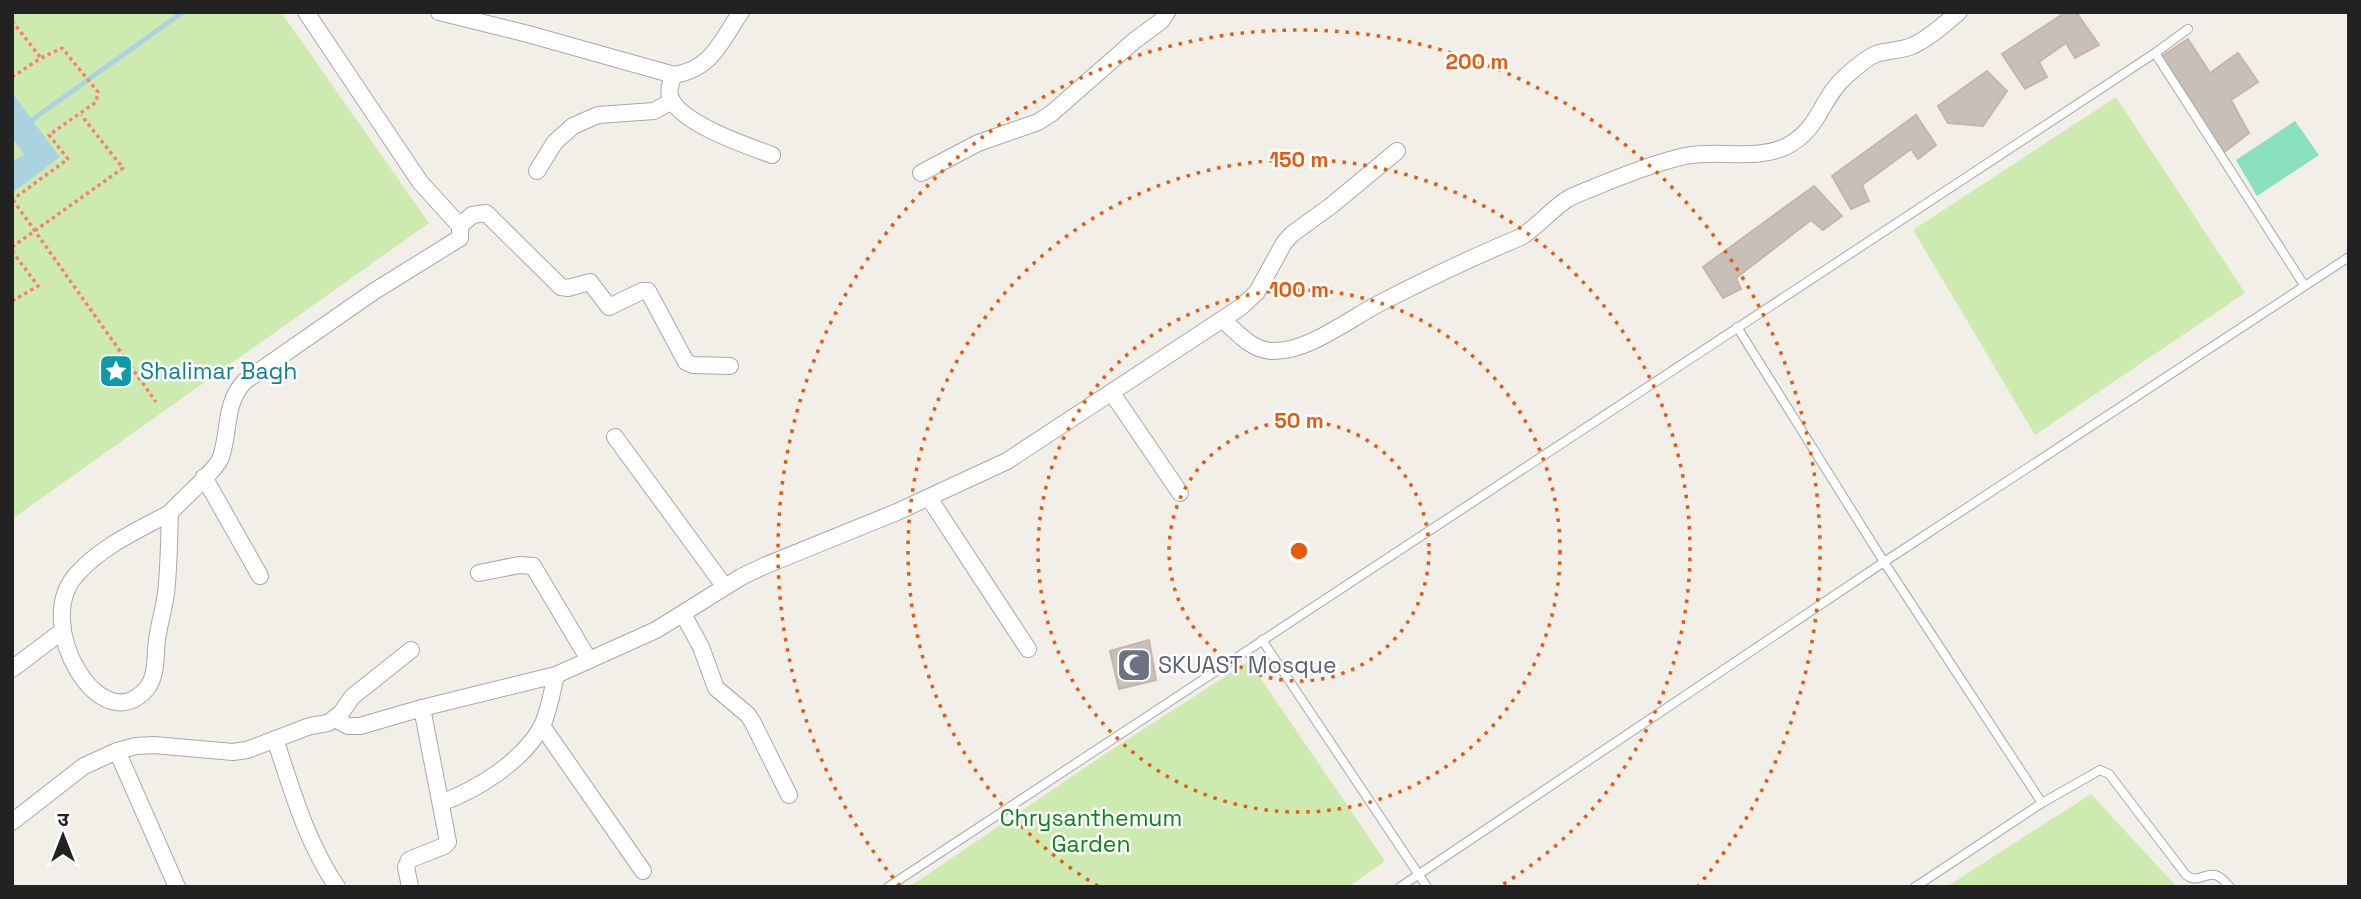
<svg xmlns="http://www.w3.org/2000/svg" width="2361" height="899" font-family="'Space Grotesk','Noto Sans Devanagari',sans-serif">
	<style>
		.grass { fill: #cdebb0 }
		.pitch { fill: #88e0be }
		.water { fill: #aad3df }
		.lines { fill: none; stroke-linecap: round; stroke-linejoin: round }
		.stream { stroke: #aad3df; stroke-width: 5 }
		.building { fill: #c7bfb8; stroke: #c4b6ab; stroke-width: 2 }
		.lane-casing { stroke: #a9a9a9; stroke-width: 10 }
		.street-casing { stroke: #a9a9a9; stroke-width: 18 }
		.path { stroke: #fa8072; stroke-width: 3.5; stroke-dasharray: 3.5 3.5; stroke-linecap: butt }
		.lane { stroke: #fff; stroke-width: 8 }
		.street { stroke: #fff; stroke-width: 16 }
		.ring { fill: none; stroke: #e8590c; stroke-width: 3.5; stroke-dasharray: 3.5 7 }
		.labels { text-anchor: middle; stroke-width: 5; stroke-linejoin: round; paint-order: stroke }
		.culture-label { font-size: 23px; fill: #0d838f; stroke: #fff; text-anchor: start }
		.worship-label { font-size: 23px; fill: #5b616d; stroke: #fff; text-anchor: start }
		.park-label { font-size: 23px; fill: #0c8416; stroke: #fff }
		.centre { fill: #e8590c; stroke: #fff; stroke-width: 3.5 }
		.ring-label { font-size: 21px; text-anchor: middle; font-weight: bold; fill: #e8590c; stroke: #fff; stroke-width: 5; stroke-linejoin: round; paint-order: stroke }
	</style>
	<rect width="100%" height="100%" fill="#f2efe9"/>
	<g class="grass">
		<polygon points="12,12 281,12 429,223 12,519"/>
		<polygon points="2116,97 2245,293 2035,435 1913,230"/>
		<polygon points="1249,661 1385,861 1348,887 909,887 1108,752"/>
		<polygon points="2091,794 2177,887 1946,887"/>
	</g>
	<polygon class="pitch" points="2295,121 2319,155 2257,196 2236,160"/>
	<polygon class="water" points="12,93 60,157 12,193 12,162 24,154 12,138"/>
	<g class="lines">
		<polyline class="stream" points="29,122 183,12"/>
	</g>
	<g class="building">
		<polygon points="2066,12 2076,12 2099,45 2075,58 2066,43 2039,62 2047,77 2025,89 2002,54"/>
		<polygon points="2188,39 2210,73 2238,53 2258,82 2231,100 2249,133 2223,153 2162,56"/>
		<polygon points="1987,71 2007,91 1983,126 1948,123 1938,106"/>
		<polygon points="1916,115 1936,145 1918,159 1911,149 1862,185 1869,201 1851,209 1832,176"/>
		<polygon points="1814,186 1842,216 1823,230 1811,220 1736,278 1741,289 1723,298 1703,267"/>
		<polygon points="1149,640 1156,680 1119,689 1110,651"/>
	</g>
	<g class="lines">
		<g class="lane-casing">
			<g id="lane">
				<polyline points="2155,53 2304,285"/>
				<polyline points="1737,327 1884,562 2042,803"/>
				<polyline points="1262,640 1427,887"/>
				<polyline points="888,887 2155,53 2188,29"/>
				<polyline points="1400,887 1884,562 2349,257"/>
				<path d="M1915,887L2042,803L2100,770L2109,774L2186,875C2198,884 2203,873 2215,875C2221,876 2226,883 2230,887"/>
			</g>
		</g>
		<g class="street-casing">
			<g id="street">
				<path d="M439,12L528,34L674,75C712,69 721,41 741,12"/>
				<path d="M674,75C671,82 668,89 670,96C678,123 748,146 772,155"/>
				<polyline points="537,171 555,142 573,126 598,115 654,111 672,101"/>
				<polyline points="921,173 978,143 1038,122 1052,113 1134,41 1161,21 1167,12"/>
				<polyline points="460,226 472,215 486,213 561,287 568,288 590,282 609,307 642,291 648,291 686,362 693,365 730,366"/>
				<path d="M1223,320C1238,333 1251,350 1272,351C1310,352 1351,317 1384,301C1429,278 1475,256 1521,237C1538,226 1550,211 1566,200C1575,194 1586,191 1595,187C1624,175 1654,163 1685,156C1718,149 1753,161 1785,147C1820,130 1820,99 1846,76C1854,69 1866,58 1876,54C1887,50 1900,51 1912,46C1930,38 1944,24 1959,12"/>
				<polyline points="1112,393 1180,493"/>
				<polyline points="615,437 725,587"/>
				<polyline points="204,477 260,576"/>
				<polyline points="929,498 1028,649"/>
				<path d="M170,513C181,500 217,470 221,457C230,430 224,403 245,381L373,292L460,238V226L420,182L306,12"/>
				<path d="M170,513C169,539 169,567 166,593C164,609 159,624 157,640C155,655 157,674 148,687C103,745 30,624 77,574C102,546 138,530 170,513Z"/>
				<polyline points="479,573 519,565 533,566 589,660"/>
				<polyline points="683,614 701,647 716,688 748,715 753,723 789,795"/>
				<polyline points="12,669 61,632"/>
				<polyline points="335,719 348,726 360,726 422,708 556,675 656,630 741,577 764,566 897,512 1007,461 1241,307 1257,292 1284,243 1292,234 1332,205 1397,151"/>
				<polyline points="542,726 643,871"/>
				<path d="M275,739C292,790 306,841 337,887"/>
				<polyline points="117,751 177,887"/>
				<path d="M441,803C478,789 520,763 541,728C549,713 552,691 556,675"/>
				<polyline points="12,822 84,766 117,751 136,746 154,745 233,752 247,750 310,726 328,723 341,713 352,697 411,650"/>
				<polyline points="410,887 406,867 409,860 444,846 448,842 422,708"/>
			</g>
		</g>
		<g class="path">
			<polyline points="12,21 41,58"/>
			<polyline points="12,77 41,58 62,48 98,92 96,102 49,135 68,159 12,200"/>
			<polyline points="13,200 156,402"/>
			<polyline points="12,247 123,168 81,115"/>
			<polyline points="12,251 38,286 12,301"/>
		</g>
		<use href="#lane" class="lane"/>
		<use href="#street" class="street"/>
	</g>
	<g class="ring">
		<circle cx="1299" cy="551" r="130"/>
		<circle cx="1299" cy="551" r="261"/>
		<path d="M1098 886A391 391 0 1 1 1500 886"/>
		<path d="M900 886A521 521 0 1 1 1698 886"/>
	</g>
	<defs>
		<g id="sight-square" transform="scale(1.75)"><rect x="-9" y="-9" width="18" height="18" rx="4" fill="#0f9aa8" stroke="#fff"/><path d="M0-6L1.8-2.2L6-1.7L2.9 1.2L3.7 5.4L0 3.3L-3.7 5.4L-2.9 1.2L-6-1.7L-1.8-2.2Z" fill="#fff"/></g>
		<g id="mosque-square" transform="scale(1.75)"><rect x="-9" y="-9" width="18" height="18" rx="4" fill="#6b7280" stroke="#fff"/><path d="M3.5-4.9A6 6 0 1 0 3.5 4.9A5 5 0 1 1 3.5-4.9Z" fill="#fff"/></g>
	</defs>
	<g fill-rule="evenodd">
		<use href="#sight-square" x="116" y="371"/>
		<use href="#mosque-square" x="1134" y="665"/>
	</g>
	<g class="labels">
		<g class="culture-label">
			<text x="140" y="379">Shalimar Bagh</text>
		</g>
		<g class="worship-label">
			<text x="1158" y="673">SKUAST Mosque</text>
		</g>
		<g class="park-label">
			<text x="1091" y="826">Chrysanthemum<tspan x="1091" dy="26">Garden</tspan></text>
		</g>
	</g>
	<circle cx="1299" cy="551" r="10" class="centre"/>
	<g class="ring-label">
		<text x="1477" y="69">200 m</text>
		<text x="1299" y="167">150 m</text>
		<text x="1299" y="297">100 m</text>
		<text x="1299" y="428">50 m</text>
	</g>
	<rect width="2361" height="899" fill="none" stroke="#222222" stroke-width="28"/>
	<g transform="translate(63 836)" stroke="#ffffff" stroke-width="5" paint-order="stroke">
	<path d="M0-5L12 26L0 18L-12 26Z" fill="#222222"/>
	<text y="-10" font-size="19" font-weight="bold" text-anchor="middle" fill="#222222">उ</text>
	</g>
</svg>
